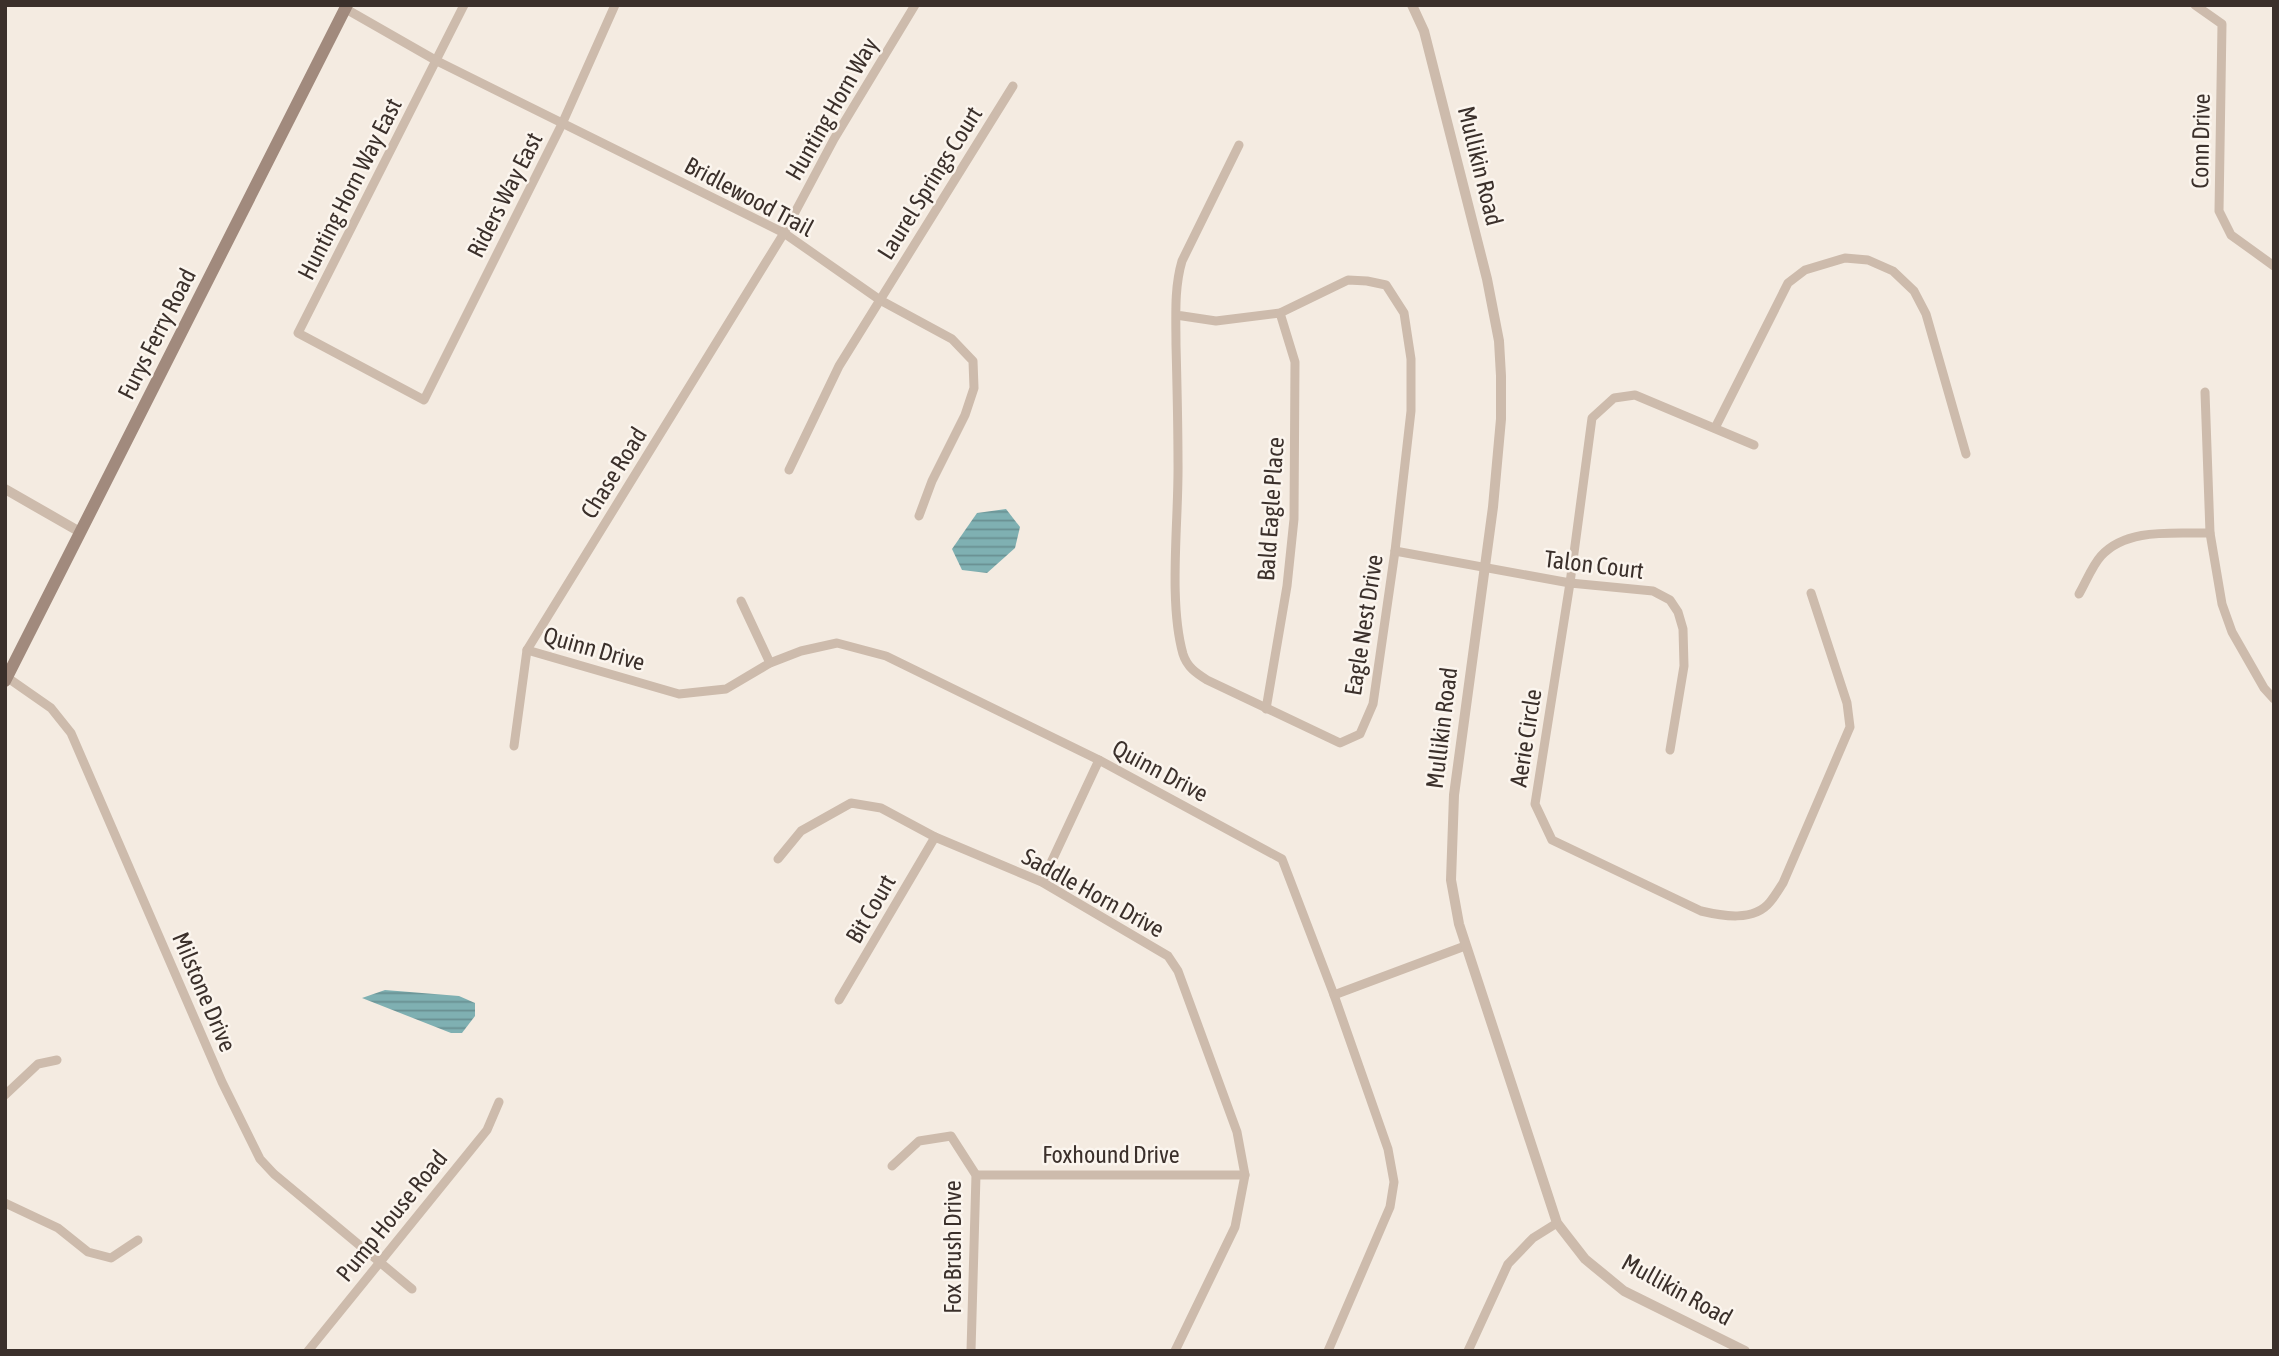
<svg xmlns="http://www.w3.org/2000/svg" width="2279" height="1356" font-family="'Asap Condensed',sans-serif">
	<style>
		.water { fill: url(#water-rules) }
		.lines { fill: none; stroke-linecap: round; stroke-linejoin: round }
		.minor { stroke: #cdbbac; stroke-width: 9 }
		.tertiary { stroke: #cdbbac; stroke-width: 10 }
		.secondary { stroke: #a18a7d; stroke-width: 12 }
		.labels { text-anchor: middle; stroke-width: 5; stroke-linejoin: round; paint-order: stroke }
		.street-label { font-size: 24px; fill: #3b302b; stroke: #fbf5ee }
	</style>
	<defs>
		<pattern id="water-rules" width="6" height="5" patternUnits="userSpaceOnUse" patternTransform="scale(1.75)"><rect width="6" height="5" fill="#7fb0b2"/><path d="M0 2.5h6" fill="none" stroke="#699091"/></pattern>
	</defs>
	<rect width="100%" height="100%" fill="#f4ebe1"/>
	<g class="water">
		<polygon points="1006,509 1020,527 1015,548 987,573 962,570 952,549 977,513"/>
		<polygon points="385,990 459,996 475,1003 475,1016 462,1033 451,1033 362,998"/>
	</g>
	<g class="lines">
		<g class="minor">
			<polyline points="464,5 298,333 424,400 562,124 615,5"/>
			<polyline points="2195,5 2222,24 2219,211 2231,235 2274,266"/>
			<polyline points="346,9 437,61 784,233 880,300 952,339 973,361 974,388 965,415 932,481 919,516"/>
			<path d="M1176,315L1216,321L1280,313L1348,280L1367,281L1386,285L1404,313L1411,359V411L1395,551L1373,704L1360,734L1340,743L1207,680C1196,673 1187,667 1183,654C1168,601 1179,519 1178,462C1178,423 1177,384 1176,345C1176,317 1174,288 1182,261L1239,145"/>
			<polyline points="2205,392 2210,533 2222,604 2232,632 2264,688 2274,699"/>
			<polyline points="1715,428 1788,283 1805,270 1845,258 1868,260 1893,271 1914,291 1926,314 1966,454"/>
			<path d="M1754,445L1635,395L1614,398L1592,418L1570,583L1535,804L1552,840L1701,911C1722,916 1754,922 1770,902C1775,896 1779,889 1783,883L1850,727L1847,703L1811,593"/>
			<polyline points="789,470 839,366 1013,86"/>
			<polyline points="1395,551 1570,583 1653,591 1670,600 1678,612 1683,629 1684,666 1670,750"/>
			<path d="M2079,594C2086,582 2092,566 2101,556C2127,527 2175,534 2210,533"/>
			<polyline points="741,601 770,663"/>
			<polyline points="527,650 679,694 726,689 770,663 801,651 837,643 886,656 1099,760 1282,859 1334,995 1388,1149 1394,1182 1390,1207 1328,1351"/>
			<polyline points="8,678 51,708 71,733 222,1082 260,1159 274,1174 412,1289"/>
			<polyline points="1266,709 1287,586 1294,519 1295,362 1280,313"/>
			<polyline points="514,746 527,650 784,233 834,139 915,5"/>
			<polyline points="778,859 801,831 851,803 881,808 935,837 1042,882 1168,956 1178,971 1237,1132 1245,1175 1235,1227 1175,1351"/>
			<polyline points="1042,882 1099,760"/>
			<polyline points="1334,995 1465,946"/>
			<polyline points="839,1000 935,837"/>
			<polyline points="5,1095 38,1064 57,1060"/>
			<polyline points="892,1166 919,1141 951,1136 976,1175 971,1351"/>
			<polyline points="976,1175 1245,1175"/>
			<polyline points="5,1203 58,1228 88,1252 111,1258 138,1240"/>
			<polyline points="308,1351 487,1130 499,1102"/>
			<polyline points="1468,1351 1508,1264 1533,1238 1557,1223"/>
		</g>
		<g class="tertiary">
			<polyline points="1412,5 1424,31 1487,279 1499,341 1501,376 1501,419 1493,507 1454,795 1451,880 1459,924 1557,1223 1585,1259 1624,1291 1745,1351"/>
			<polyline points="5,489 80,532"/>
		</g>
		<polyline class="secondary" points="5,681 347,5"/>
	</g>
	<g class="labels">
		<g class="street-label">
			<text transform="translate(832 109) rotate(-60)" y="8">Hunting Horn Way</text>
			<text transform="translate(2201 141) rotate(-89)" y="8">Conn Drive</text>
			<text transform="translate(1480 166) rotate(76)" y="8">Mullikin Road</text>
			<text transform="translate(930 183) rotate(-58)" y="8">Laurel Springs Court</text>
			<text transform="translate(350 189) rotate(-63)" y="8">Hunting Horn Way East</text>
			<text transform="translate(505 195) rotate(-63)" y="8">Riders Way East</text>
			<text transform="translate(749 197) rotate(28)" y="8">Bridlewood Trail</text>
			<text transform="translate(157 334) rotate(-63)" y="8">Furys Ferry Road</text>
			<text transform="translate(614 473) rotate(-58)" y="8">Chase Road</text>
			<text transform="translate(1271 509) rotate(-86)" y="8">Bald Eagle Place</text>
			<text transform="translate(1594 565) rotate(7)" y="8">Talon Court</text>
			<text transform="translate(1364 625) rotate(-81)" y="8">Eagle Nest Drive</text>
			<text transform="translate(594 649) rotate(16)" y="8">Quinn Drive</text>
			<text transform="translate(1442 728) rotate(-83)" y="8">Mullikin Road</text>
			<text transform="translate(1526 738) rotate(-81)" y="8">Aerie Circle</text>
			<text transform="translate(1160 771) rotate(28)" y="8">Quinn Drive</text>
			<text transform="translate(1093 893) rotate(29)" y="8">Saddle Horn Drive</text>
			<text transform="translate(871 909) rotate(-60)" y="8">Bit Court</text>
			<text transform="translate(204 992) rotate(67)" y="8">Milstone Drive</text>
			<text x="1111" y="1163">Foxhound Drive</text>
			<text transform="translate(392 1216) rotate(-51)" y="8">Pump House Road</text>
			<text transform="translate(953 1247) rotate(-90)" y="8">Fox Brush Drive</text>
			<text transform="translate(1677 1290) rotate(29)" y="8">Mullikin Road</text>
		</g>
	</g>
	<rect width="2279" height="1356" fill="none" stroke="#3b302b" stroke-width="14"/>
</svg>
